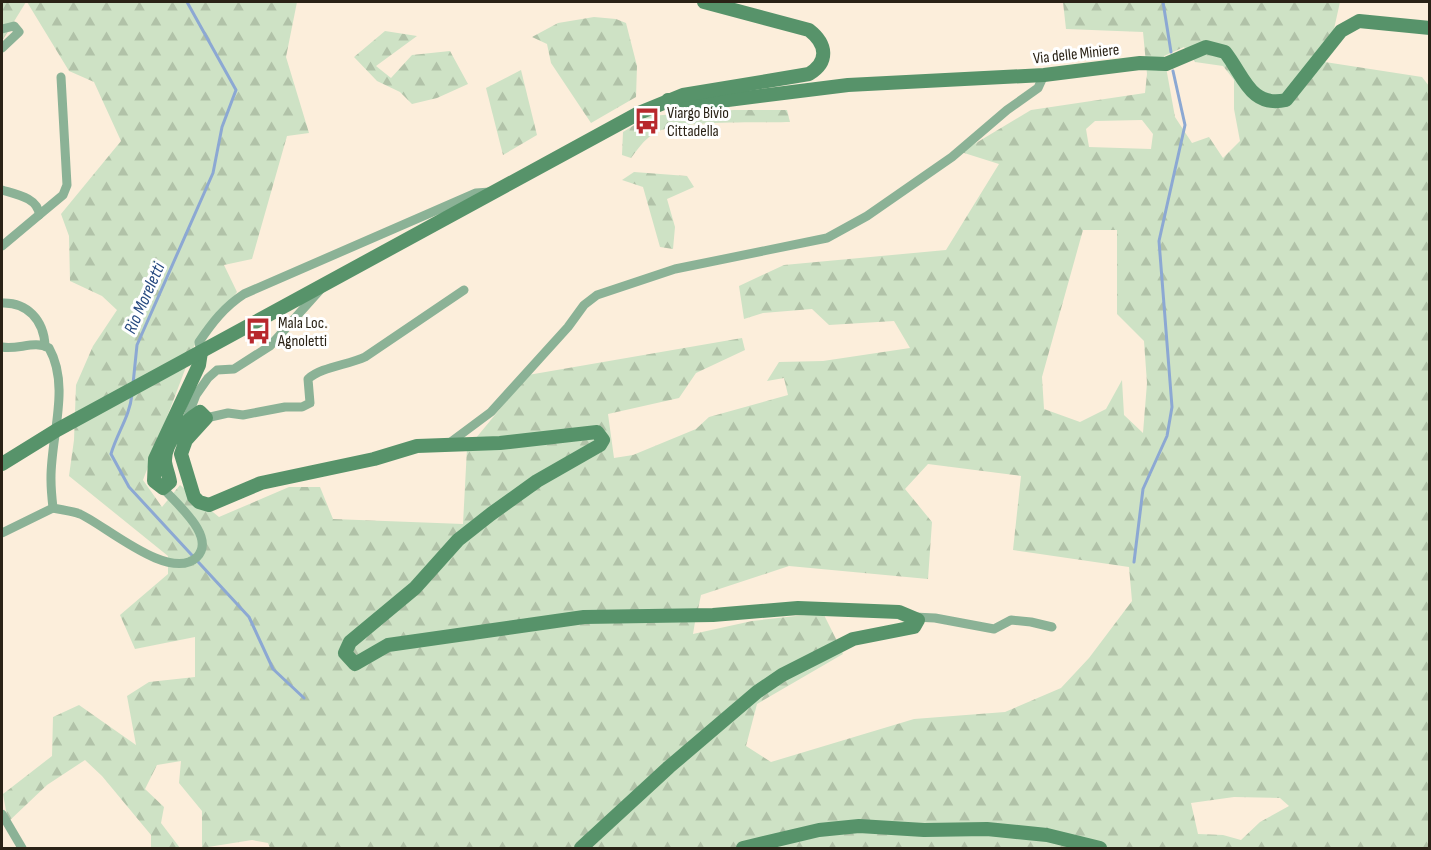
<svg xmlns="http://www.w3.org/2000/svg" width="1431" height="850" font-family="'Sofia Sans Condensed',sans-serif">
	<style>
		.forest { fill: url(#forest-firs); fill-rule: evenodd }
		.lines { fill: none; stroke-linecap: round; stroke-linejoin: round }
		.stream { stroke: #8ca8d3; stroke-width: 3 }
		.street { stroke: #8bb296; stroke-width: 9 }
		.secondary { stroke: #57936a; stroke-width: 14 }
		.labels { text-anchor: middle; stroke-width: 6; stroke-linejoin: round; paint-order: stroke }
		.street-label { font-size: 16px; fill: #2a2216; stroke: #fff }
		.poi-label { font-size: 16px; fill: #2a2216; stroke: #fff; text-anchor: start }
		.water-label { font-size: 18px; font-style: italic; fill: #274a80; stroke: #fff }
	</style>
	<defs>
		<pattern id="forest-firs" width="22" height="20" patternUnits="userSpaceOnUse" patternTransform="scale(1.5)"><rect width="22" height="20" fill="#cee2c5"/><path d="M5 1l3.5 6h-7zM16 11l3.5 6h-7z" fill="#b1c2a8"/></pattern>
	</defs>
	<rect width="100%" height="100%" fill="#fceedb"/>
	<g class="forest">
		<polygon points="2,2 26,2 2,41"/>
		<polygon points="27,2 297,2 286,57 309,133 287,136 252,259 224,265 237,292 194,346 143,480 162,507 180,485 219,517 289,487 320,487 333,519 463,524 467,448 574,435 601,440 537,480 349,641 355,665 388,647 530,626 696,616 693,634 752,621 823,613 839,645 782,674 580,848 270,848 268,843 252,840 202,848 202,811 179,783 181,761 157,765 145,789 164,807 161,823 180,848 151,848 151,835 102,776 85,760 47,785 8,822 3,794 52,756 53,717 79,705 136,745 127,696 149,682 195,677 195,637 135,649 120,615 168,574 168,556 69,476 74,440 76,385 93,346 117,310 102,296 70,281 69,236 61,214 121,141 94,82 69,71"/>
		<path d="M1063,2H1340L1334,29L1312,60L1422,77L1429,86V848H1106L1047,833L859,825L737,848H583L758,693L840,647L843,654L757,704L746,746L771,762L914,719L1005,712L1061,688L1089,658L1132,601L1129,567L1013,550L1021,476L928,464L905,489L932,522L928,579L789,566L701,595L697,614H631L387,644L355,662L351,643L459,541L601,446L598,431L471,444L528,375L742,338L745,350L696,373L679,398L608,414L614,458L633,455L696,429L709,417L788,395L784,378L767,381L779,362L823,361L910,348L894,321L829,325L812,309L763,313L744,319L739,286L784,265L946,250L999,164L961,152L1031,110L1145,93L1147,74L1143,32L1066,29ZM1184,47L1195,62L1223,66L1234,80V109L1240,141L1223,158L1209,137L1192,143L1175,117L1164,56ZM1142,120L1153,134L1151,149L1089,147L1086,129L1095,121ZM1083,230H1117V314L1144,341L1147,383L1143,433L1124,415L1122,380L1106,409L1080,422L1044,409L1042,377ZM1234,797L1280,798L1289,806L1260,822L1241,840L1223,835L1198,834L1191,803Z"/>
		<polygon points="594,17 616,19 626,23 637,66 636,97 591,123 551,63 547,44 532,37 558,23"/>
		<polygon points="385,31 417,36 376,66 391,78 412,55 450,51 468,84 437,98 412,104 400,92 377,81 354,57"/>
		<polygon points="521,70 537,135 503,155 486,88"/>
		<path d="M734,110H787L790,122C761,123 675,119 653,134C644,140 637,150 631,158L622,155L623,132L649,116Z"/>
		<polygon points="634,172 687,176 694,187 667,199 675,227 673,249 660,247 643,187 622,180"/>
		<polygon points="987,830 1095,848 748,848 820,832"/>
	</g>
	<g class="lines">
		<g class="stream">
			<polyline points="1163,2 1171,52"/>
			<polyline points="133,384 137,345 213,173 222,127 236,90 187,2"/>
			<path d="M132,394C130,416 117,433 111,454L129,487L249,617L273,669L304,698"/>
			<polyline points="1134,562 1143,489 1167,436 1172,407 1159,241 1185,125 1173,71"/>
		</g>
		<g class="street">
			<polyline points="2,29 14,26 19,32 2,48"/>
			<path d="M2,190C15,194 39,198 39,215L2,246"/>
			<polyline points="39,215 63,195 67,185 61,77"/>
			<path d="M2,303C27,302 44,320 45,346"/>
			<path d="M2,347C18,350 35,340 49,348C71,387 50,438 51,480C51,489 52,499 53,508C62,510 72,511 80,514C105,525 170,583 197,557C217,536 175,503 163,488"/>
			<path d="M201,352L199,342C212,323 224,307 244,294L476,193L490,192"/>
			<path d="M206,418L228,413L243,415L285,407H302L310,403L308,379C321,367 348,365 365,357L464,290"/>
			<polyline points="186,421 196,395 208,378 217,370 234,369 270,346 320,290"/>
			<polyline points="448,444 491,412 568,327 584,305 597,295 675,269 827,238 867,216 952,157 1007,110 1038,88 1044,75"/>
			<polyline points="2,533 53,508"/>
			<polyline points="914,617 935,618 994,629 1011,620 1031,622 1052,627"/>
			<polyline points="2,814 22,848"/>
		</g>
		<g class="secondary">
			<path d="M668,100L673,107L848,85L1044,75L1140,63L1166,64L1206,47L1225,52C1244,76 1250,108 1286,100L1341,31L1359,21L1430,28"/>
			<path d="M201,352L199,365L155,459L154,481L163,488L170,482C169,475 166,469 165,462C164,442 184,422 200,412L206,418L186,440L181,454L194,497L199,502L209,505L261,483L374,459L417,446L500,443L597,432L603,440L600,445L537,481L491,514L458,540L415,588L350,642L345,653L355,664L388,645L584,617L713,615L798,608L899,612L918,620L914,627L853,639L782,675L757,692L669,767L581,848"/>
			<path d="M2,464L57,430L639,113L683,95L809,74C829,62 827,44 809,30L704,2"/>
			<polyline points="743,848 819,830 859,826 924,830 987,829 1047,835 1100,848"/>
		</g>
	</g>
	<defs>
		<g id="bus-bare" transform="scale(2.07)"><path d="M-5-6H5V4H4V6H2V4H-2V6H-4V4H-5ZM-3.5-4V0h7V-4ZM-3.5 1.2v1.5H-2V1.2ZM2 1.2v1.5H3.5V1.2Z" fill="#b8282d" stroke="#fff" stroke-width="2.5" paint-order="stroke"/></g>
	</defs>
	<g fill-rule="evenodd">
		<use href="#bus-bare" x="647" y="121"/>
		<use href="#bus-bare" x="258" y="331"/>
	</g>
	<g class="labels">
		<g class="street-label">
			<text transform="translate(1076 53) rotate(-6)" y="6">Via delle Miniere</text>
		</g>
		<g class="poi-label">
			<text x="667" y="118">Viargo Bivio<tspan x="667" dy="18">Cittadella</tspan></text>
			<text x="278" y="328">Mala Loc.<tspan x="278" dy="18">Agnoletti</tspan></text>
		</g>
		<g class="water-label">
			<text transform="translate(144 298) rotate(-66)" y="6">Rio Moreletti</text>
		</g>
	</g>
	<rect width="1431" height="850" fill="none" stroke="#2a2216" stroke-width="6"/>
</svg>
